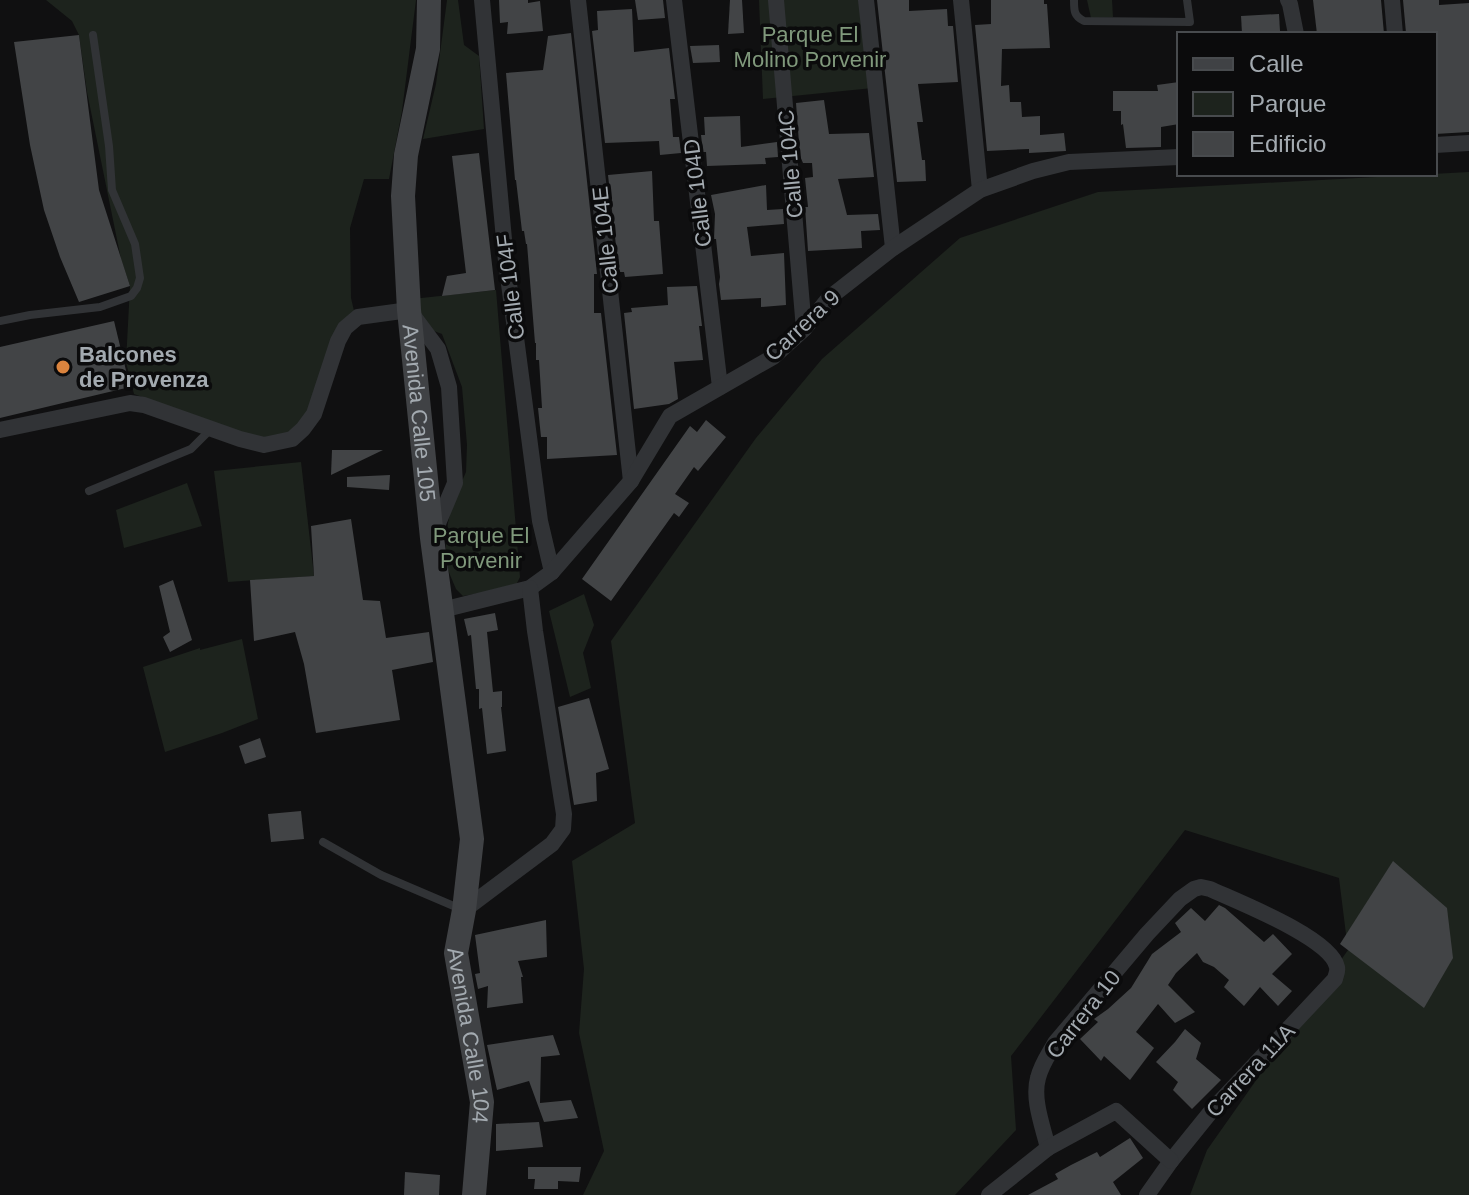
<svg xmlns="http://www.w3.org/2000/svg" width="1469" height="1195" font-family="Helvetica,sans-serif">
	<style>
		.green { fill: #1d231d }
		.building { fill: #424446 }
		.lines { fill: none; stroke-linecap: round; stroke-linejoin: round }
		.lane { stroke: #313336; stroke-width: 8 }
		.street { stroke: #313336; stroke-width: 16 }
		.secondary { stroke: #404245; stroke-width: 24 }
		.poi-dot { fill: #db843e; stroke: #0b0b0c; stroke-width: 3 }
		.labels { text-anchor: middle; stroke-width: 7; stroke-linejoin: round; paint-order: stroke }
		.park-label { font-size: 22px; fill: #80997c; stroke: #0b0b0c }
		.street-label { font-size: 22px; fill: #a3aab0; stroke: #0b0b0c }
		.poi-label { font-size: 22px; font-weight: bold; fill: #a3aab0; stroke: #0b0b0c; text-anchor: start }
	</style>
	<rect width="100%" height="100%" fill="#101011"/>
	<g class="green">
		<polygon points="46,0 416,0 402,111 389,179 364,179 350,228 351,298 355,315 300,429 279,439 253,438 134,394 126,362 130,286 121,259 87,92 79,35 72,21"/>
		<polygon points="447,0 458,0 464,45 479,56 484,129 423,139 436,84"/>
		<polygon points="759,0 865,0 873,88 763,99"/>
		<polygon points="1087,0 1112,0 1113,17 1091,18"/>
		<polygon points="1469,172 1469,1195 1190,1195 1207,1150 1348,950 1339,878 1185,830 1011,1056 1016,1130 955,1195 583,1195 604,1151 579,1033 584,969 572,861 635,823 611,641 756,438 822,359 960,238 1098,192"/>
		<polygon points="496,290 520,577 515,587 463,596 456,589 450,575 446,563 446,545 448,523 452,504 466,472 467,445 462,387 442,334 431,330 412,299"/>
		<polygon points="301,462 314,576 228,582 214,471"/>
		<polygon points="187,483 202,526 124,548 116,510"/>
		<polygon points="584,594 594,625 583,653 591,688 570,697 549,611"/>
		<polygon points="242,639 258,719 222,733 165,752 143,667 200,648 200,650"/>
	</g>
	<g class="building">
		<polygon points="499,0 528,0 528,3 540,1 543,31 507,34 508,22 500,23"/>
		<polygon points="635,0 663,0 665,18 638,20"/>
		<polygon points="730,0 742,0 744,33 728,34"/>
		<polygon points="877,0 909,0 909,11 947,9 948,26 953,26 958,82 918,84 923,122 917,122 922,160 925,160 926,181 897,182"/>
		<polygon points="991,0 1044,0 1044,4 1047,4 1050,48 1002,49 1001,86 1009,85 1010,102 1021,102 1022,117 1040,116 1040,135 1064,133 1066,151 1029,153 1029,149 987,151 975,25 991,24"/>
		<polygon points="1313,0 1381,0 1384,34 1317,34"/>
		<polygon points="1403,0 1439,0 1439,5 1469,3 1469,132 1435,134 1435,32 1406,33"/>
		<polygon points="632,9 634,52 669,48 675,99 670,99 673,137 679,137 681,153 660,155 659,141 605,143 592,31 598,30 597,11"/>
		<polygon points="1279,14 1280,31 1242,33 1241,16"/>
		<polygon points="571,33 597,274 594,274 594,313 601,313 617,455 547,459 547,437 541,437 538,408 542,408 539,360 536,360 536,343 535,343 527,244 526,244 524,231 522,231 516,180 515,180 506,73 543,70 548,36"/>
		<polygon points="79,35 99,190 130,286 79,302 60,257 44,210 30,145 14,42"/>
		<polygon points="719,45 720,62 693,63 690,46"/>
		<polygon points="1179,82 1179,124 1161,127 1161,147 1126,148 1123,124 1121,125 1121,111 1113,111 1113,91 1158,91 1157,85"/>
		<polygon points="824,100 829,134 869,133 874,177 838,179 847,215 878,214 880,230 861,231 862,248 808,251 805,207 808,207 805,178 813,177 812,163 803,163 800,156 796,103"/>
		<polygon points="740,116 741,147 777,142 778,157 765,158 766,164 707,166 706,152 703,152 701,135 705,135 704,117"/>
		<polygon points="479,153 495,290 442,296 447,276 466,273 452,156"/>
		<polygon points="652,171 654,221 659,221 663,274 625,277 624,272 619,272 608,175"/>
		<polygon points="766,185 767,210 783,209 784,224 747,227 751,256 784,253 786,305 761,307 761,298 721,300 719,284 720,277 716,239 714,239 715,214 711,195"/>
		<polygon points="697,286 702,326 699,326 703,360 674,362 678,399 669,404 634,409 624,313 632,312 631,308 668,305 667,287"/>
		<polygon points="114,321 130,387 0,418 0,347"/>
		<polygon points="706,420 726,437 698,471 694,467 675,494 689,503 679,517 674,513 611,601 582,579 690,426 697,432"/>
		<polygon points="332,450 383,450 331,475"/>
		<polygon points="390,475 389,490 347,487 347,477"/>
		<polygon points="351,519 363,600 380,601 386,638 429,632 433,662 392,670 400,720 316,733 304,664 295,632 254,641 250,580 314,576 311,526"/>
		<polygon points="173,580 192,640 170,652 163,637 170,632 159,586"/>
		<polygon points="495,613 498,630 487,632 493,692 502,691 502,707 501,707 506,751 487,754 482,708 479,709 479,689 476,689 471,635 468,636 464,619"/>
		<polygon points="589,698 609,769 596,773 597,801 574,805 558,707"/>
		<polygon points="260,738 266,757 245,764 239,746"/>
		<polygon points="301,811 304,839 271,842 268,814"/>
		<polygon points="1393,861 1447,908 1453,958 1424,1008 1340,944"/>
		<polygon points="1219,905 1225,908 1264,942 1273,934 1292,954 1272,974 1292,991 1278,1006 1260,987 1244,1006 1224,987 1229,980 1214,967 1203,962 1197,953 1176,973 1168,985 1195,1012 1175,1023 1158,1004 1136,1032 1154,1048 1130,1080 1104,1056 1101,1061 1080,1039 1098,1022 1094,1019 1108,1009 1131,988 1152,954 1181,932 1175,923 1191,908 1205,921"/>
		<polygon points="546,920 547,957 518,961 523,977 521,977 523,1003 487,1008 488,986 478,989 475,974 480,973 475,935"/>
		<polygon points="1185,1029 1201,1043 1196,1059 1221,1080 1192,1109 1173,1090 1178,1082 1156,1062 1175,1042"/>
		<polygon points="553,1035 560,1055 541,1057 540,1103 571,1100 578,1118 544,1122 529,1081 497,1090 487,1045"/>
		<polygon points="539,1122 543,1147 496,1151 496,1124"/>
		<polygon points="1130,1138 1143,1158 1113,1182 1121,1195 1028,1195 1058,1179 1055,1174 1071,1165 1097,1152 1100,1157"/>
		<polygon points="528,1167 581,1167 579,1182 558,1181 558,1189 534,1189 535,1179 528,1179"/>
		<polygon points="405,1172 440,1175 439,1195 404,1195"/>
	</g>
	<g class="lines">
		<g class="lane">
			<path d="M1074,0C1074,11 1074,16 1084,21L1190,22L1187,0"/>
			<polyline points="0,321 30,315 100,307 131,296 137,288 140,278 135,244 112,190 109,146 93,35"/>
			<polyline points="89,491 191,449 211,429"/>
			<polyline points="323,842 381,875 463,910"/>
		</g>
		<g class="street">
			<polyline points="482,0 506,261 540,521 552,572"/>
			<polyline points="578,0 631,481"/>
			<polyline points="674,0 720,387"/>
			<polyline points="776,0 804,329"/>
			<polyline points="866,0 893,248"/>
			<polyline points="961,0 980,190"/>
			<polyline points="1288,0 1290,4 1296,34"/>
			<polyline points="1392,0 1395,34"/>
			<polyline points="1435,145 1469,143"/>
			<polyline points="0,430 130,403 144,405 240,439 264,445 292,439 303,429 314,414 338,341 345,328 358,317 409,310 438,349 449,387 455,483 434,533"/>
			<polyline points="442,610 530,588 552,572 631,481 670,416 773,357 804,329 829,298 893,248 980,190 1033,171 1069,162 1179,157"/>
			<polyline points="464,910 552,844 563,829 564,814 535,631 530,588"/>
			<path d="M1048,1148C1043,1127 1032,1099 1038,1078C1041,1065 1049,1054 1055,1043L1147,934L1180,899L1194,889L1201,887L1210,889C1236,901 1331,938 1337,967C1338,972 1336,974 1335,979L1213,1109L1171,1161L1147,1195"/>
			<polyline points="989,1195 1048,1148 1116,1111 1171,1161"/>
		</g>
		<path class="secondary" id="s1" d="M429,0L428,49L406,155L403,196L409,310L432,538L472,839L464,910L456,953L482,1102L474,1195"/>
	</g>
	<circle class="poi-dot" cx="63" cy="367" r="8"/>
	<g class="labels">
		<g class="park-label">
			<text x="810" y="42">Parque El<tspan x="810" dy="25">Molino Porvenir</tspan></text>
			<text x="481" y="543">Parque El<tspan x="481" dy="25">Porvenir</tspan></text>
		</g>
		<g class="street-label">
			<text transform="translate(790 164) rotate(-95)" y="8">Calle 104C</text>
			<text transform="translate(697 193) rotate(-97)" y="8">Calle 104D</text>
			<text transform="translate(605 240) rotate(-96)" y="8">Calle 104E</text>
			<text transform="translate(510 287) rotate(-97)" y="8">Calle 104F</text>
			<text transform="translate(802 325) rotate(-43)" y="8">Carrera 9</text>
			<text dy="8" stroke="none"><textPath href="#s1" startOffset="416">Avenida Calle 105</textPath></text>
			<text transform="translate(1083 1014) rotate(-52)" y="8">Carrera 10</text>
			<text dy="8" stroke="none"><textPath href="#s1" startOffset="1044">Avenida Calle 104</textPath></text>
			<text transform="translate(1250 1070) rotate(-47)" y="8">Carrera 11A</text>
		</g>
		<g class="poi-label">
			<text x="79" y="362">Balcones<tspan x="79" dy="25">de Provenza</tspan></text>
		</g>
	</g>
	<rect x="1177" y="32" width="260" height="144" fill="#0b0b0c" stroke="#484b4e" stroke-width="2"/>
	<rect x="1193" y="58" width="40" height="12" fill="#404245" stroke="#484b4e" stroke-width="2"/>
	<text x="1249" y="72" font-size="24" fill="#a3aab0">Calle</text>
	<rect x="1193" y="92" width="40" height="24" fill="#1d231d" stroke="#484b4e" stroke-width="2"/>
	<text x="1249" y="112" font-size="24" fill="#a3aab0">Parque</text>
	<rect x="1193" y="132" width="40" height="24" fill="#424446" stroke="#484b4e" stroke-width="2"/>
	<text x="1249" y="152" font-size="24" fill="#a3aab0">Edificio</text>
</svg>
